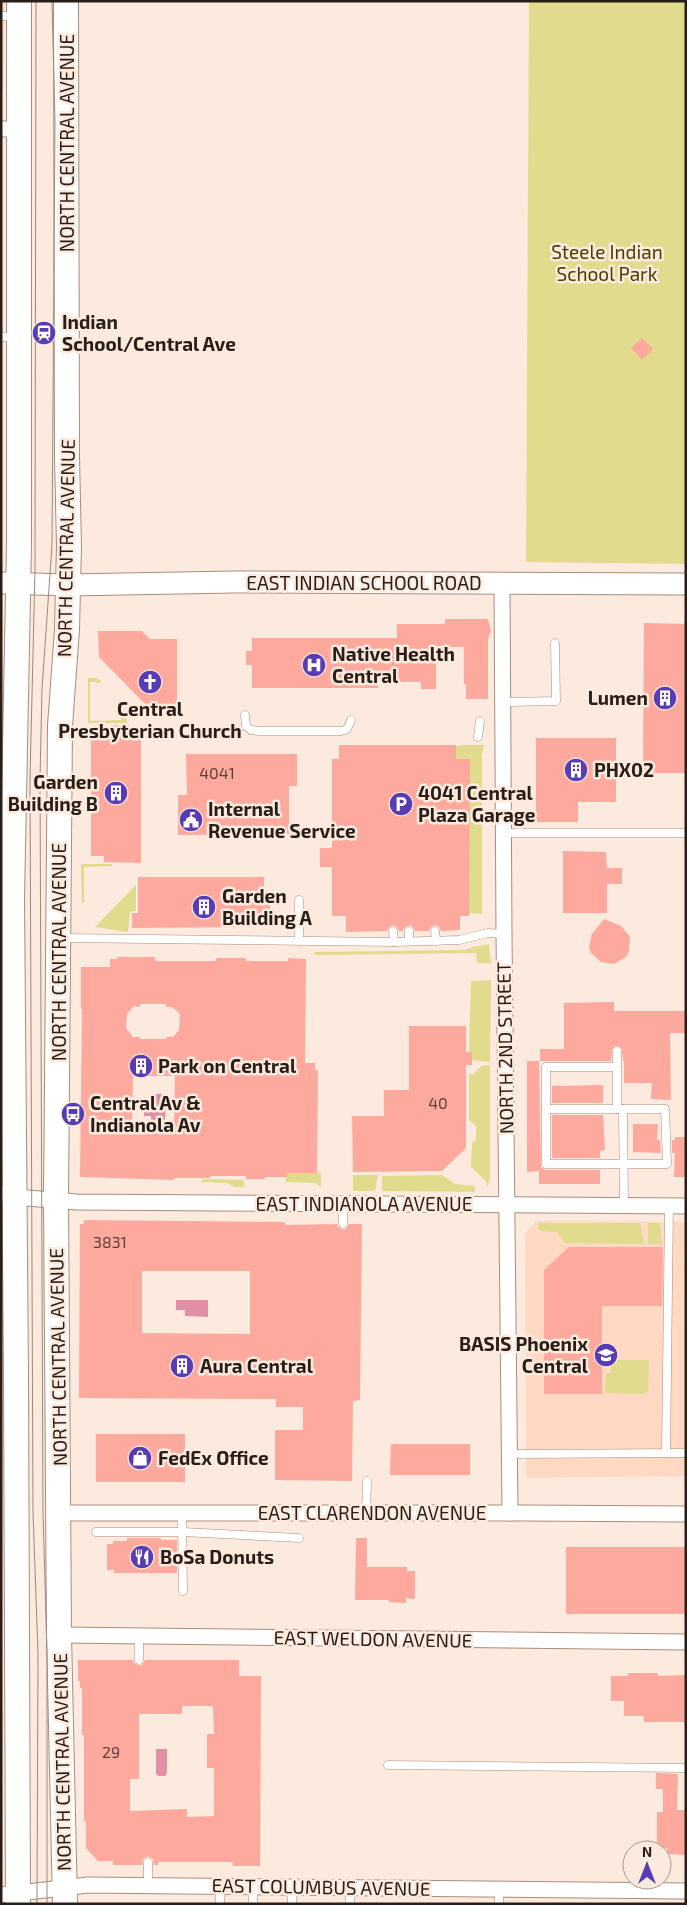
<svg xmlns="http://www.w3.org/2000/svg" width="687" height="1905" font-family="'Exo 2',sans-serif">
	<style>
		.built { fill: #ffd9c1 }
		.green { fill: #e1db8e }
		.water { fill: #e08fa4 }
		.building { fill: #fda99d; fill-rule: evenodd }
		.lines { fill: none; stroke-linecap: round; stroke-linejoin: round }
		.service-casing { stroke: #a98d7b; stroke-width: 9 }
		.minor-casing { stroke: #a98d7b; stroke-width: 17 }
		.secondary-casing { stroke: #a98d7b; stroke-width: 23 }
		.primary-casing { stroke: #a98d7b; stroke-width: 26 }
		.service { stroke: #fff; stroke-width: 8 }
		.minor { stroke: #fff; stroke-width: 15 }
		.secondary { stroke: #fff; stroke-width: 21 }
		.primary { stroke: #fff; stroke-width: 24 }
		.tram { stroke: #988a80; stroke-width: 1 }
		.labels { text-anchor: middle; stroke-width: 5; stroke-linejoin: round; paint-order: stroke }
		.number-label { font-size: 16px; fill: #5e4138 }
		.street-label { font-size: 19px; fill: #291e17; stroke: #fceade }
		.park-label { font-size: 19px; fill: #454000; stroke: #fceade }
		.poi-label { font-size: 19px; font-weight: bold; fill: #291e17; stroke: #fceade; text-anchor: start }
	</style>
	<rect width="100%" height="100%" fill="#fceade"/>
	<g class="built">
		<polygon points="1,1 5,1 3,90 1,93"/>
		<polygon points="536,1221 686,1222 686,1476 526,1478 525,1234"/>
	</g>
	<g class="green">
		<polygon points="529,1 686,1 686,564 526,562"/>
		<polygon points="88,678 97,678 101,681 98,684 96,682 90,682 90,721 121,720 121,714 127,713 127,723 88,723"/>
		<polygon points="465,745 484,745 482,755 482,914 469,913 456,759 456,746"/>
		<polygon points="81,864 112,864 112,866 84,867 84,903 82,903"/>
		<polygon points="136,885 136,911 130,912 128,932 95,927"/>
		<polygon points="489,944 491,963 477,963 476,953 314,955 315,952 465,950 473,947"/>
		<polygon points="491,980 490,1062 472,1060 472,1052 469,1052 471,981"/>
		<polygon points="490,1065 490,1179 487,1187 486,1181 471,1167 472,1143 476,1139 476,1126 469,1120 469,1074 474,1074 481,1066"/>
		<polygon points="287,1173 321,1173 321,1187 315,1183 286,1182 285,1177 287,1177"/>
		<polygon points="353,1175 378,1175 375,1191 353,1191"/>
		<polygon points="442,1175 455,1184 475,1186 475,1192 382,1191 382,1176"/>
		<polygon points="203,1179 244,1180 244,1187 235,1187 227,1183 201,1182"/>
		<polygon points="538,1223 640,1223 644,1244 565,1243 557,1232 539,1231"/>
		<polygon points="648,1223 660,1223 662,1244 648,1244"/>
		<polygon points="610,1360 649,1360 648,1391 644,1394 605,1393 606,1374 611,1373"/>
	</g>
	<g class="water">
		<polygon points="151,1094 166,1094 165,1122 151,1122 151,1116 144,1116 144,1107 151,1107"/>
		<polygon points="176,1300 208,1300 208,1317 185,1316 185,1310 176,1310"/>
		<polygon points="156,1749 167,1749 167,1773 165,1776 159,1776 156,1774"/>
	</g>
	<g class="building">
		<polygon points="642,338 653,349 642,360 631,348"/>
		<polygon points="445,619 488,619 491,631 488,639 488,699 466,699 466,684 464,684 464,647 436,647 436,689 421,689 421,682 378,682 378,688 252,688 252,665 246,665 246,651 252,651 252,638 397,638 397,624 445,624"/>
		<polygon points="644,623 686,624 686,773 643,773"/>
		<polygon points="98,631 142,631 150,639 177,639 177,707 148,707 99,657"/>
		<polygon points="114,725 129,725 129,730 141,730 141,863 104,862 104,856 91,856 91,730 114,730"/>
		<polygon points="536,738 616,738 616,802 578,802 578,822 536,822"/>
		<polygon points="339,745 456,745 456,759 470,759 469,916 460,916 460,930 441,931 439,927 435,925 431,927 429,931 415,931 412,926 409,925 404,928 403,931 399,931 397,927 393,925 389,927 387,931 346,932 346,916 332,916 332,867 320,867 320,848 332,848 332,759 339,759"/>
		<polygon points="186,754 297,754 297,786 289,786 289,834 178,835 178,795 187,795"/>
		<polygon points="563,851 606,852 607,868 622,868 622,884 607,884 607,913 563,913"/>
		<polygon points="138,877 264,877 264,901 270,901 270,915 264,915 264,927 132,928 132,913 138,913"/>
		<polygon points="604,919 621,926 630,937 629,951 626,957 614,964 601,962 591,953 589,947 592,934"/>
		<path d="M117,957H155V961H216V958H246V961H288V958L306,959L305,1063H315V1070H318L317,1173H287V1177H265V1179H246V1176H210V1178H174V1180L80,1177L82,1009H81V967H110V959H117ZM140,1004H166V1007H172L180,1014L179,1030L173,1037H166V1039H140V1037H133L126,1028L127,1014L134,1006L140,1007ZM133,1076H175L174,1129L132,1128Z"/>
		<polygon points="614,1002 614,1011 686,1011 686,1033 670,1033 671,1100 651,1099 652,1083 624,1083 624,1061 623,1061 622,1049 619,1046 615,1046 612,1049 611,1061 540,1061 540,1049 564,1049 564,1003"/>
		<polygon points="409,1026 466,1026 466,1052 472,1052 472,1065 466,1065 466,1148 442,1171 353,1172 352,1116 384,1116 384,1090 409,1090"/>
		<polygon points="527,1061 539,1061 541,1167 546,1170 600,1170 600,1184 539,1184 539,1171 527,1172"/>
		<polygon points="603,1085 603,1103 552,1103 552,1086"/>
		<polygon points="552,1115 603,1115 605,1150 600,1151 600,1158 552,1158"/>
		<polygon points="633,1124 658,1124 657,1140 660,1140 661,1153 633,1152"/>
		<polygon points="675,1137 686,1137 686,1177 674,1177 675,1153 672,1153 672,1140 675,1140"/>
		<path d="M84,1220L285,1222V1225L337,1224L338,1227L343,1230L346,1229L349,1224H362L360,1400L353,1401L352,1481L275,1480V1430H303V1407H276V1399L79,1398L80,1224H84ZM142,1271H250V1334L142,1333Z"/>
		<polygon points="569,1247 663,1247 662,1306 602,1306 602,1394 544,1394 544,1270"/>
		<rect x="96" y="1434" width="89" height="48"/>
		<polygon points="391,1444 470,1444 470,1475 390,1475"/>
		<polygon points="127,1538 161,1538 161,1540 177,1540 177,1573 114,1573 114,1570 107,1570 107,1544 113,1544 113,1541 127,1541"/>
		<polygon points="356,1538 367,1538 367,1567 407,1567 407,1571 415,1571 415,1599 406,1598 406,1603 389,1602 389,1600 355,1600"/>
		<rect x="566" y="1547" width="120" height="67"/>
		<path d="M78,1660H133L134,1663L139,1666L142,1665L145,1660H239V1676H261L260,1866H233V1862H158V1865H154L153,1859L148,1856L143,1859L142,1865H113V1861H98L86,1848V1821H84V1735H82V1688H80V1681H78ZM182,1706H213L214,1734H207V1768H214V1816L187,1817V1809L130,1811V1779H139V1714H182Z"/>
		<polygon points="628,1673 658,1673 658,1676 686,1675 686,1722 644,1722 644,1716 624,1716 624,1701 611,1701 611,1676 628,1676"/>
		<polygon points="656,1773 678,1774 677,1810 686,1810 686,1855 667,1854 667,1848 657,1848 657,1812 663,1812 663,1789 656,1789"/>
	</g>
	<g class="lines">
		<g class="service-casing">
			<g id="service">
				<polyline points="1,16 17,16"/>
				<polyline points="1,337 16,337"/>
				<polyline points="503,702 556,701 555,643"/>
				<polyline points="245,715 246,726 251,730 259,731 341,731 347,729 351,720"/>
				<polyline points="478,737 480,721"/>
				<polyline points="504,833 686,833"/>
				<polyline points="393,931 394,942"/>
				<polyline points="409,931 409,941"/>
				<polyline points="435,931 436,941"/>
				<polyline points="61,938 394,942 459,940 488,933 504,934"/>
				<polyline points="299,941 299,900"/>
				<polyline points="617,1051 617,1109"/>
				<polygon points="546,1109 665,1109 667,1164 546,1164"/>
				<polyline points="546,1109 546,1067 617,1067"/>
				<polyline points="623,1109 624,1205"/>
				<polyline points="343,1204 343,1224"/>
				<polyline points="666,1453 669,1206"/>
				<polyline points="510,1454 686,1453"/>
				<polyline points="182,1513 183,1591"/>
				<polyline points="366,1513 367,1481"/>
				<polyline points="96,1532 183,1532 299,1538"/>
				<polyline points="139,1637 139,1660"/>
				<polyline points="388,1765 686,1768"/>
				<polyline points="148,1862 148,1886"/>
				<polyline points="220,1886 220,1904"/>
				<polyline points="253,1886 253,1904"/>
				<polyline points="292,1887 292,1904"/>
				<polyline points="499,1889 499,1904"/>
				<polyline points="350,1904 350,1887"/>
			</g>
		</g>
		<g class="minor-casing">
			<g id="minor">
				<polyline points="1,129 18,129"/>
				<polyline points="502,583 504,934 510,1513"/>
				<polyline points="1,1193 14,1197 77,1202 686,1206"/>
				<polyline points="59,1513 523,1513 686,1514"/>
				<polyline points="59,1635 686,1642"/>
				<polyline points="1,1895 88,1885 686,1891"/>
			</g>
		</g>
		<g class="secondary-casing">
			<polyline id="secondary" points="1,583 68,585 234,582 686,584"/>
		</g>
		<g class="primary-casing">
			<g id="primary">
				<polyline points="18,1904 16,1374 12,899 19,544 19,1"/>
				<polyline points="65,1904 59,1635 56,1200 60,726 67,629 69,546 67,457 66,1"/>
			</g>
		</g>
		<use href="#service" class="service"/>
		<use href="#minor" class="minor"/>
		<use href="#secondary" class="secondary"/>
		<use href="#primary" class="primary"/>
		<g class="tram">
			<polyline points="36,1 35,570 30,779 33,1511 38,1654 37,1904"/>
			<polyline points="47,1904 47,1654 43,1512 40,779 42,689 52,545 55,122 52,1"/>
		</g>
	</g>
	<defs>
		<g id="station-disc" transform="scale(1.25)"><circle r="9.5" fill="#583cb4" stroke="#fceade"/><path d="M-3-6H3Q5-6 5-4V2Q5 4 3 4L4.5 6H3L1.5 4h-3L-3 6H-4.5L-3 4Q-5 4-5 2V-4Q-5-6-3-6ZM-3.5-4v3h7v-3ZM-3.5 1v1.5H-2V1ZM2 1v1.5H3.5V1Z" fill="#fff"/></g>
		<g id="hospital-disc" transform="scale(1.25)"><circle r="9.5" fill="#583cb4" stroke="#fceade"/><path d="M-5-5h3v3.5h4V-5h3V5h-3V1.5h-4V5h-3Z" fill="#fff"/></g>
		<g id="church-disc" transform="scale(1.25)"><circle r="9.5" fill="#583cb4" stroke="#fceade"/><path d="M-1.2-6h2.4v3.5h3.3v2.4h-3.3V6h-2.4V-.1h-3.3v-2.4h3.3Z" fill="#fff"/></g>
		<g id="building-disc" transform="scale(1.25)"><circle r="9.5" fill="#583cb4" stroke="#fceade"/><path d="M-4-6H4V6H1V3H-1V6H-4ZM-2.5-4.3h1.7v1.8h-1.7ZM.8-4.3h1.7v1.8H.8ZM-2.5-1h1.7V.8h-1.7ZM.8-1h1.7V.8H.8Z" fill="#fff"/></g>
		<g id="parking-disc" transform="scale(1.25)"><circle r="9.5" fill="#583cb4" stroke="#fceade"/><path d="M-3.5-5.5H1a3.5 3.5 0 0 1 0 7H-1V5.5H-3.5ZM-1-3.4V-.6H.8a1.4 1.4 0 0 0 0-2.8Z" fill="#fff"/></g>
		<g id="civic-disc" transform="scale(1.25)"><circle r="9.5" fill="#583cb4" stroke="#fceade"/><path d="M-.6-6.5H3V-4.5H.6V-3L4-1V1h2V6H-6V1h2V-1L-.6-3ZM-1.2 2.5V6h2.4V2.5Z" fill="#fff"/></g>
		<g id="bus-disc" transform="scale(1.25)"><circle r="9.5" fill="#583cb4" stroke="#fceade"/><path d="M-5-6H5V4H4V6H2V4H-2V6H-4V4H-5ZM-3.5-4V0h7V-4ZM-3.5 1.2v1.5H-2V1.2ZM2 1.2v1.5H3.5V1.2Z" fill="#fff"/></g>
		<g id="school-disc" transform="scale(1.25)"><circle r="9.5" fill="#583cb4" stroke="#fceade"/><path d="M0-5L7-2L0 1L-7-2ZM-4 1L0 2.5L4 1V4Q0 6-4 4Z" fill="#fff"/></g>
		<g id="shop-disc" transform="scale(1.25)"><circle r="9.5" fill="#583cb4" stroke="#fceade"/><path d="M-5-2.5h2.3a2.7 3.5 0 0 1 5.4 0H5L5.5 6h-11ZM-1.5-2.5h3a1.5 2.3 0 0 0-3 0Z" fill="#fff"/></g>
		<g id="restaurant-disc" transform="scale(1.25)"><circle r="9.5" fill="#583cb4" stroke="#fceade"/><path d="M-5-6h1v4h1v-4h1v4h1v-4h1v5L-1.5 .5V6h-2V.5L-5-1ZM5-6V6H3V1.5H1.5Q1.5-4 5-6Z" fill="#fff"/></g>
	</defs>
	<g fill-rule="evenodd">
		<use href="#station-disc" x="44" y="333"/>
		<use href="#hospital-disc" x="314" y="665"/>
		<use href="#church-disc" x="150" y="682"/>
		<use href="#building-disc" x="665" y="698"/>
		<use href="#building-disc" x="576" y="770"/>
		<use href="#building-disc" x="116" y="793"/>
		<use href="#parking-disc" x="401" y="804"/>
		<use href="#civic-disc" x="191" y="820"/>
		<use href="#building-disc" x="204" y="907"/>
		<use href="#building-disc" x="141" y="1066"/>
		<use href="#bus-disc" x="73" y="1114"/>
		<use href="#school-disc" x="606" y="1355"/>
		<use href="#building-disc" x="182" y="1366"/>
		<use href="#shop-disc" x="140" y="1458"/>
		<use href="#restaurant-disc" x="142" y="1557"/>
	</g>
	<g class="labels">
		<g class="number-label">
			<text x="217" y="779">4041</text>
			<text x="438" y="1109">40</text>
			<text x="110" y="1248">3831</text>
			<text x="111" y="1758">29</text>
		</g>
		<g class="street-label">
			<text transform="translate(67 143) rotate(-90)" y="7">NORTH CENTRAL AVENUE</text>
			<text transform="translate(66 548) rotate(-89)" y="7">NORTH CENTRAL AVENUE</text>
			<text x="364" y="590">EAST INDIAN SCHOOL ROAD</text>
			<text transform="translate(59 952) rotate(-90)" y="7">NORTH CENTRAL AVENUE</text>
			<text transform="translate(505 1048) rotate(-91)" y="7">NORTH 2ND STREET</text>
			<text x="364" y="1211">EAST INDIANOLA AVENUE</text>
			<text transform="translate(58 1357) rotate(-91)" y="7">NORTH CENTRAL AVENUE</text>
			<text x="372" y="1520">EAST CLARENDON AVENUE</text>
			<text transform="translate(373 1639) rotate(1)" y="7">EAST WELDON AVENUE</text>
			<text transform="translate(62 1762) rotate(-91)" y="7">NORTH CENTRAL AVENUE</text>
			<text transform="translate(321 1887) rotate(1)" y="7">EAST COLUMBUS AVENUE</text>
		</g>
		<g class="park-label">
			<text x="607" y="259">Steele Indian<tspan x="607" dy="22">School Park</tspan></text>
		</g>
		<g class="poi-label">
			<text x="62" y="329">Indian<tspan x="62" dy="22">School/Central Ave</tspan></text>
			<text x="332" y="661">Native Health<tspan x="332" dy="22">Central</tspan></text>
			<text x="648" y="705" text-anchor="end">Lumen</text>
			<text x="150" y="716" text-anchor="middle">Central<tspan x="150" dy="22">Presbyterian Church</tspan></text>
			<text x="594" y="777">PHX02</text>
			<text x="98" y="789" text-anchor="end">Garden<tspan x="98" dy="22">Building B</tspan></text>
			<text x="418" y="800">4041 Central<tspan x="418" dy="22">Plaza Garage</tspan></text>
			<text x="208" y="816">Internal<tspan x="208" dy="22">Revenue Service</tspan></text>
			<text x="222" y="903">Garden<tspan x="222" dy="22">Building A</tspan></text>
			<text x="158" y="1073">Park on Central</text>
			<text x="90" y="1110">Central Av &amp;<tspan x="90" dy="22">Indianola Av</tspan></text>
			<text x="588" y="1351" text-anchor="end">BASIS Phoenix<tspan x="588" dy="22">Central</tspan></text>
			<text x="200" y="1373">Aura Central</text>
			<text x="158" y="1465">FedEx Office</text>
			<text x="160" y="1564">BoSa Donuts</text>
		</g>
	</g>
	<rect width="687" height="1905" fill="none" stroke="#291e17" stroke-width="5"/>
	<g transform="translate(647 1865)"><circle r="24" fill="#fceade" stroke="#a8988e"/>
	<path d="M0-4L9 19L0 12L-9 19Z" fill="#583cb4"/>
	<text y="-8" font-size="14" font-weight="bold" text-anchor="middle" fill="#291e17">N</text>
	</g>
</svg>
